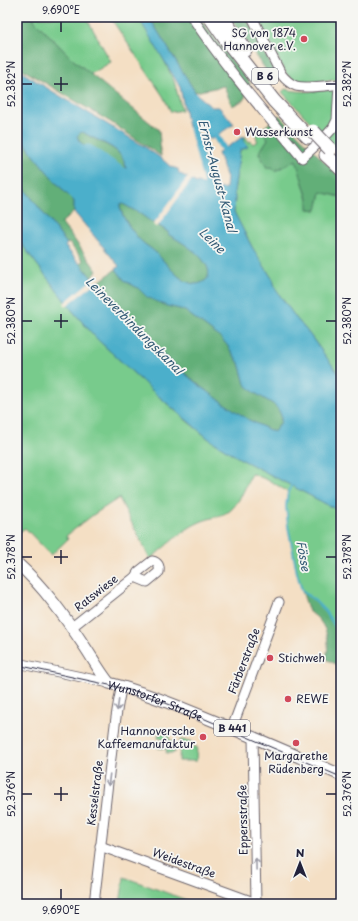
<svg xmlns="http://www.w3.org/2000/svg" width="358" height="921" font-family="'Playpen Sans',sans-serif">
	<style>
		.green { fill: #78cb8c; stroke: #4d7664 }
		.forest { fill: #62af78; stroke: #42685a }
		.water { fill: #4cafcb; stroke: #376883; fill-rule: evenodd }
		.pier { fill: #f4dfc4 }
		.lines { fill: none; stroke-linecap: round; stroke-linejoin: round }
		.stream { stroke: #4cafcb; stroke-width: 2 }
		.canal { stroke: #4cafcb; stroke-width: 7 }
		.river { stroke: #4cafcb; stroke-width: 13 }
		.minor-casing { stroke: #6c646b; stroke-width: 11 }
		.major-casing { stroke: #6c646b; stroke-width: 13 }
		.highway-casing { stroke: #6c646b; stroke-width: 15 }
		.minor { stroke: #fff; stroke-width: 9 }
		.major { stroke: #fff; stroke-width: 11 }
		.highway { stroke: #fff; stroke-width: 13 }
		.tram { stroke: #22223b; stroke-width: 1 }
		.highway-bridge-casing { stroke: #6c646b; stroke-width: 15; stroke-linecap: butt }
		.highway-bridge { stroke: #fff; stroke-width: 13 }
		.oneway { stroke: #9c9ca7 }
		.ticks { fill: none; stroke: #22223b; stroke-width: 1.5 }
		.poi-dot { fill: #d1495b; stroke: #f6f6f2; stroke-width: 1.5 }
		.labels { text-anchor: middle; stroke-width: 3.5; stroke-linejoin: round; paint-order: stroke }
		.shield { fill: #f6f6f2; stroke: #626272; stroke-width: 1 }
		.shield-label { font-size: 10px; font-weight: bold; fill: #22223b }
		.poi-label { font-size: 11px; fill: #22223b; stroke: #f6f6f2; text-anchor: start }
		.street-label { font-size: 11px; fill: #22223b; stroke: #f6f6f2 }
		.water-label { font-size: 12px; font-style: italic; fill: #335a75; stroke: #f6f6f2 }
		.neatline { fill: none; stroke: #22223b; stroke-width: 1.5 }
		.ticks-label { font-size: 10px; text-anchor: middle; fill: #22223b }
	</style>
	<rect width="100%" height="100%" fill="#f6f6f2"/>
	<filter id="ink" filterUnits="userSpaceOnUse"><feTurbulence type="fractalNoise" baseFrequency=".025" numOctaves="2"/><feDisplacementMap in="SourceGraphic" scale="8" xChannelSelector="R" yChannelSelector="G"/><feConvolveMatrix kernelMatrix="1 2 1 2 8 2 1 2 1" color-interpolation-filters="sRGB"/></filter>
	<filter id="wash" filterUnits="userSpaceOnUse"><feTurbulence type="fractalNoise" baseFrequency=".012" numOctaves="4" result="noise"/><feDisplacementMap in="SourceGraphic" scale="16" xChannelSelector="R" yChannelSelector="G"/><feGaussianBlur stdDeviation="0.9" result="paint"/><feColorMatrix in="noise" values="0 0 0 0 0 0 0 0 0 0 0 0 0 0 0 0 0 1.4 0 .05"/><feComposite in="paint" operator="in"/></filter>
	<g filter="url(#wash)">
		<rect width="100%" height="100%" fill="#f4dfc4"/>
		<g class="green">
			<polygon points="34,17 86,17 111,62 91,74 71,58 34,20"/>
			<polygon points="110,17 138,17 162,56 174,81 182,110 171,112 163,96"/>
			<polygon points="258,17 341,17 341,80 301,82 294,80 288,76 281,65"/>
			<path d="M285,89C303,94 323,90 341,89V153L309,121L282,92Z"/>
			<polygon points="262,129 268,139 259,153 267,167 296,159 308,200 309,209 317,210 321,192 341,197 341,377 307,331 296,318 276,290 273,280 252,247 234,212 235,198 234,192 240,150 244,138 245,136 249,142 251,141 253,144 258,141 256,138 257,137 255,134"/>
			<path d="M17,238L71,309L97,339L156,394L187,421L209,439L239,458L341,512V640L336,628L314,600L302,591L297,573L288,526L286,506L288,492L272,482L253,474H251C246,486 241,500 231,510C224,516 209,518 200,522C183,529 164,548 150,559L119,498L93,515L66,536L68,539L51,555L25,528L17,534Z"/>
			<polygon points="159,733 169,734 169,740 175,741 174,753 166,753 167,749 158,748 159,744 162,744 163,739 158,738"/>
			<polygon points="180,740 191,741 191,747 197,747 196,761 179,761"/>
			<polygon points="124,877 197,904 120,904"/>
		</g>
		<g class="forest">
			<polygon points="17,17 34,17 34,20 71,58 159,130 161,156 112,123 17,66"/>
			<polygon points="149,17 199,17 205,26 250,83 244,100 232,106 224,86 195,92"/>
			<polygon points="229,17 246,17 278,78 273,80"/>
			<polygon points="279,115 310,147 341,178 341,197 321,192 317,210 308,209 308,199 296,160 275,171 272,167 267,168 259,153 268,139 262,129"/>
			<path d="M80,132H83C99,144 126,147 126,171C111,174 89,150 79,141L77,136Z"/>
			<path d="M17,133C24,141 30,150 36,158C48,173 60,188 74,201V212L61,223L74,239L97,271L91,278L80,263L83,260L69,243L67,244L17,179Z"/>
			<path d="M120,204H123L139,213L168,232L169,235C181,241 214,261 208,277C206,282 199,284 195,284C179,283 166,262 155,252C151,248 145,245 141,241C134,234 119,214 120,204Z"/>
			<path d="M116,269L125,281L138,288L147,297L167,306L180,309L185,311L221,338L227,345L239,363L242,373L245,384L255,393L273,404L278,409L281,415V422L274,432C266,428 257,424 249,420C236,413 223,403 211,394C168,362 130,325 96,284Z"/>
			<path d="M302,591L314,600L325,611L336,628L341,640V667L326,659C327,654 328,648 328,643C328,631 320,617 309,612Z"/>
		</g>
		<g class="water">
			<polygon points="138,17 149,17 195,92 211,107 219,107 234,124 210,140 199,123 188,127 180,87"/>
			<path d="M17,69L52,91L142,145L162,159L171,167L178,169L179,173C185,177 191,179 196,183L198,182L204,185L205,183L204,178L208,177C212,186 215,191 226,188L227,178L218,153L244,136L243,140L248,147L240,150L234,192L235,198L234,212L252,247L273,280L276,290L296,318L307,331L341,377V512L239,458L209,439L156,394L97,339L71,309L17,238V179L67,244L65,246L79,263H80L111,303L165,357L195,382L218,399L249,420L274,432L281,422V415L278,409L273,404L255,393L245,384L242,373L239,363L227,345L221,338L185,311L180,309L167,306L147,297L138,288L125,281L116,269L119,266L74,212V201C60,188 48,173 36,158C30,150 24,141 17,133ZM83,132C99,143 126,147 126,171C111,174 89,150 79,141L77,136L80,133ZM120,204H123L139,213L153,223L158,225L168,232L169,235C181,241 214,261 208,277C206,282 199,284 195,284C179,283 166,262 155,252C151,248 145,245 141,241C134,234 119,214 120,204Z"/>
		</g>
		<g class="pier">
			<polygon points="188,177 193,178 157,227 153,225"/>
			<polygon points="94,278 97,282 66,306 64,303"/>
		</g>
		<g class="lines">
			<polyline class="stream" points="292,484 288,492 286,506 288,526 297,573 302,591 314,600 325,611 336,628 341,640"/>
			<g class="canal">
				<polyline points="190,117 208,187"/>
				<polyline points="211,128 224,150 228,157"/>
			</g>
			<polyline class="river" points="88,151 128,178"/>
		</g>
	</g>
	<g filter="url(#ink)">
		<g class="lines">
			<g class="minor-casing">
				<g id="minor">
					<path d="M192,17C225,67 264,112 302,158L323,139L333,128L337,120L339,84"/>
					<path d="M252,17L281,74C285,79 290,84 296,86C305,89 330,85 341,84"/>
					<path d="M72,627L135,577L138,572L152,561C158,562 160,566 159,572L147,582L135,577"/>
					<polyline points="17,663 109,683"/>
					<polyline points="232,728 279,602"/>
					<polyline points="253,737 256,903"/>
					<polyline points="100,846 259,904"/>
					<path d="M94,904C99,857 105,811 110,765C114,738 115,712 122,686"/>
				</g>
			</g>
			<g class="major-casing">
				<path id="major" d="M17,563C44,587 65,617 85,647C93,659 100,672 109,683C144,692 176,705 209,719C253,737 297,756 341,775"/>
			</g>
			<g class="highway-casing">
				<g id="highway">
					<polyline points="210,17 226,40 274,101 308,137"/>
					<polyline points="222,17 245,50"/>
					<polyline points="326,155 341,169"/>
				</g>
			</g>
			<use href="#minor" class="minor"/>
			<use href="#major" class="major"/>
			<use href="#highway" class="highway"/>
			<path class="tram" id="s1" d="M17,665L109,685L137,692L163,702L198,716L341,777"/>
			<g class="highway-bridge-casing">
				<polyline id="highway-bridge" points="313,131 330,149"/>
			</g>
			<use href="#highway-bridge" class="highway-bridge"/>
		</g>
		<defs><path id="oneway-shaft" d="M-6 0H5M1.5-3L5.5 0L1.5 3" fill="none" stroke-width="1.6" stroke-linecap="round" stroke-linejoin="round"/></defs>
		<g class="oneway">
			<use href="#oneway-shaft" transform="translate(118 705) rotate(98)"/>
			<use href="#oneway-shaft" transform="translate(109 780) rotate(97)"/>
			<use href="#oneway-shaft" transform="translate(256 864) rotate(-91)"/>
		</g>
	</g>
	<path class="ticks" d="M61,22V32M61,77V91M22,84H32M54,84H68M326,84H336M61,314V328M22,321H32M54,321H68M326,321H336M61,550V564M22,557H32M54,557H68M326,557H336M61,787V801M22,794H32M54,794H68M326,794H336M61,889V899"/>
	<g class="poi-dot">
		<circle cx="304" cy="39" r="4"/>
		<circle cx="237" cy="132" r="4"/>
		<circle cx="270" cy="658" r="4"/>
		<circle cx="288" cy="699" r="4"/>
		<circle cx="203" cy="737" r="4"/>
		<circle cx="296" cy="743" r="4"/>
	</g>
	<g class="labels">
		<g class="shield">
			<rect x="252" y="68" width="26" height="16" rx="3"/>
			<rect x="214" y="720" width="36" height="16" rx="3"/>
		</g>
		<g class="shield-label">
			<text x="265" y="80">B 6</text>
			<text x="232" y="732">B 441</text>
		</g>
		<g class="poi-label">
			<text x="296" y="37" text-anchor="end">SG von 1874<tspan x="296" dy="13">Hannover e.V.</tspan></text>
			<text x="245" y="136">Wasserkunst</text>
			<text x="278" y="662">Stichweh</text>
			<text x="296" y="703">REWE</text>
			<text x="195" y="735" text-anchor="end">Hannoversche<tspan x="195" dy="13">Kaffeemanufaktur</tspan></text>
			<text x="296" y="760" text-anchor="middle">Margarethe<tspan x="296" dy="13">Rüdenberg</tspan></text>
		</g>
		<g class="street-label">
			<text transform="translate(96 593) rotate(-38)" y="4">Ratswiese</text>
			<text transform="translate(244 661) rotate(-69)" y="4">Färberstraße</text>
			<text dy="4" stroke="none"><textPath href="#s1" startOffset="143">Wunstorfer Straße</textPath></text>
			<text transform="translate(95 793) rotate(-83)" y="4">Kesselstraße</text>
			<text transform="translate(243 820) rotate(-91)" y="4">Eppersstraße</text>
			<text transform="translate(184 863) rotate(20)" y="4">Weidestraße</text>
		</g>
		<g class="water-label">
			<text transform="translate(217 176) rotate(75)" y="4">Ernst-August-Kanal</text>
			<text transform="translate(212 241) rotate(44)" y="4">Leine</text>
			<text transform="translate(134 326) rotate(45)" y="4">Leineverbindungskanal</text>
			<text transform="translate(303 556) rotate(80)" y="4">Fösse</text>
		</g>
	</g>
	<rect width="358" height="921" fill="none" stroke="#f6f6f2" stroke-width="44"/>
	<g transform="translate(300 863)" stroke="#f6f6f2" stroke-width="3" paint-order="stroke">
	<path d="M0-3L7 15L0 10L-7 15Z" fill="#22223b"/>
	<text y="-6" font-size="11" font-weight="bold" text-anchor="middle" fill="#22223b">N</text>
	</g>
	<rect x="22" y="22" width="314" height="877" class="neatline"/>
	<g class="ticks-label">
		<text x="61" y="14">9.690°E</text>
		<text transform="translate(11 84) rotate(-90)" y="4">52.382°N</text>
		<text transform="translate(347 84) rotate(-90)" y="4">52.382°N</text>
		<text transform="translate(11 321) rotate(-90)" y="4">52.380°N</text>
		<text transform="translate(347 321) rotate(-90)" y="4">52.380°N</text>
		<text transform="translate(11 557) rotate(-90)" y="4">52.378°N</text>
		<text transform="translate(347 557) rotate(-90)" y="4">52.378°N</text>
		<text transform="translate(11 794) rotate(-90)" y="4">52.376°N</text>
		<text transform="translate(347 794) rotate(-90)" y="4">52.376°N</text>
		<text x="61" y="914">9.690°E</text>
	</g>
</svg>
